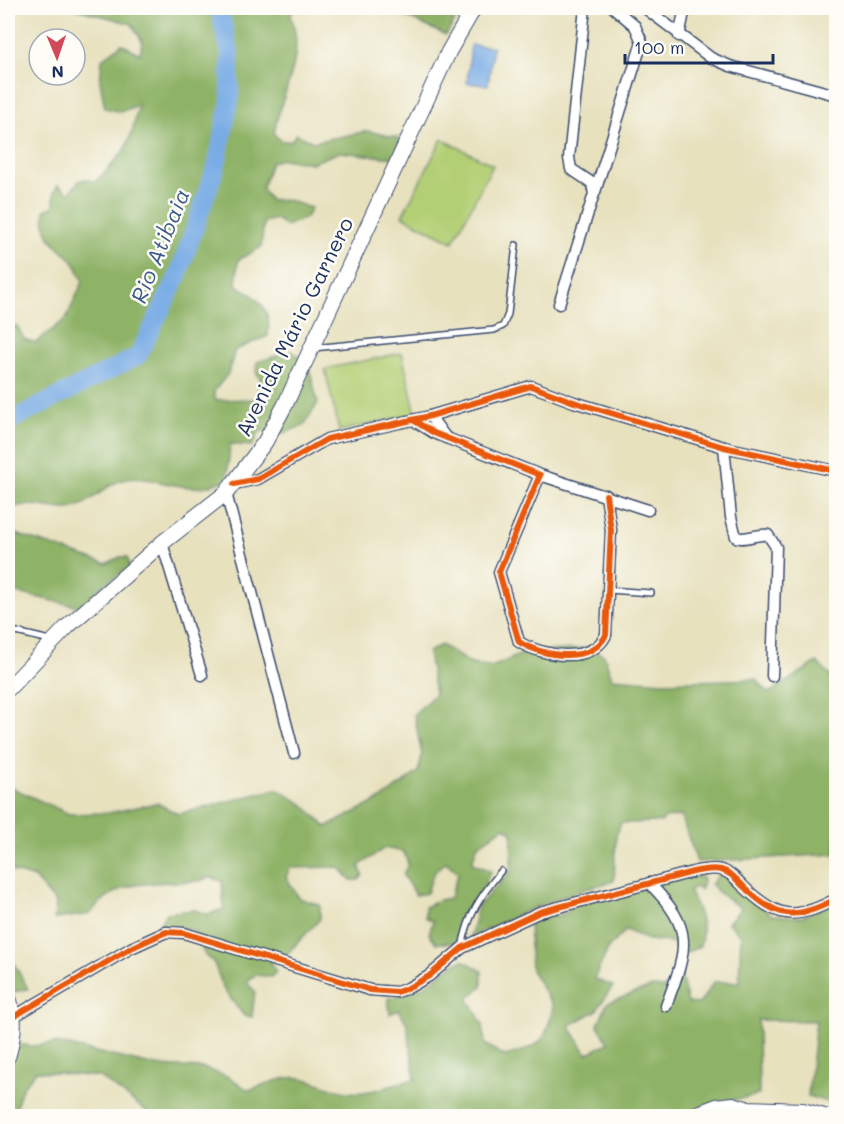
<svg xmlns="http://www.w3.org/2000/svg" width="844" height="1124" font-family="Mali,sans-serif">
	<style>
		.green { fill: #b3cf75; stroke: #677f6a; stroke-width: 1.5 }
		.forest { fill: #8eb266; stroke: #547062; stroke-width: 1.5 }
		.water { fill: #79ace5; stroke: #4a6ea2; stroke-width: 1.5 }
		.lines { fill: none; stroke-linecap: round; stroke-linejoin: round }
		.river { stroke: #79ace5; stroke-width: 18 }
		.service-casing { stroke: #3a4a6c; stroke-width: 8 }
		.minor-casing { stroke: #3a4a6c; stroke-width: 13 }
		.tertiary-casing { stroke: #3a4a6c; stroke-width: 14 }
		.secondary-casing { stroke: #3a4a6c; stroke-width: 17 }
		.service { stroke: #fff; stroke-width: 5 }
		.minor { stroke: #fff; stroke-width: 10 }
		.tertiary { stroke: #fff; stroke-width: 12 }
		.secondary { stroke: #fff; stroke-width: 15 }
		.cycleway-casing { stroke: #fdfcf7; stroke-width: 10 }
		.cycleway { stroke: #e8590c; stroke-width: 6 }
		.labels { text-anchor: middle; stroke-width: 5; stroke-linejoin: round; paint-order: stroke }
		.street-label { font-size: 21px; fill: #1b2f5e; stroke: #fdfcf7 }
		.water-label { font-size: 22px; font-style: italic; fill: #3c5b8d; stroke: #fdfcf7 }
	</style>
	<rect width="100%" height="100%" fill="#fdfcf7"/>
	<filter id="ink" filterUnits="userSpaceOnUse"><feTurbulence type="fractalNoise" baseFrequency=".0167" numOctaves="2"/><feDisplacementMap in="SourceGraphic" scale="12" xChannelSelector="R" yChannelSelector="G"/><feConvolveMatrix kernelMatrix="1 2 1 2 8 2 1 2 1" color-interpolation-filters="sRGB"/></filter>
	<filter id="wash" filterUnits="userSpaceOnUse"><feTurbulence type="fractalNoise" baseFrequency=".008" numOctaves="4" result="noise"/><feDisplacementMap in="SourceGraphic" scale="24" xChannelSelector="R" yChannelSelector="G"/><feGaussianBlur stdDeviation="1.35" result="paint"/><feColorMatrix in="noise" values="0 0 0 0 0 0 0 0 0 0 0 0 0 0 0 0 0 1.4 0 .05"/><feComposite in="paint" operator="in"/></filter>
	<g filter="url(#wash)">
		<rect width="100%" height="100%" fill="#e7e1be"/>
		<g class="green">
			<polygon points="442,139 493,165 453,242 402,216"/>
			<polygon points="402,353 416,414 339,431 325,369"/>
		</g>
		<g class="forest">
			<path d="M73,8H295L290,15C308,57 280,93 274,134L281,141H291L296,134L313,142L368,131L399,138V147L393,158L340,152L312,163L282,159L271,162L262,189L270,200H287L311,208L306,218L286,226L276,219L264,222L261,247L238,260L236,285C259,297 272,310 268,336L235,350L228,374L214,391L215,400L255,399L261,380L256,372L257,362L291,351C315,366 310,378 318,403L304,425L277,436L261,430L252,446L230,444L227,480C218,483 209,487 200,487C178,490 148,475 127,479C103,483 90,509 66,509C47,509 25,499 8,511V325L17,326L24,339L35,343L66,319L83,281C80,275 78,268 74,263C60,243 41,243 45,210L54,206V193L58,185L69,193L79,181L85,179L95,182C124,155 131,146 138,105L120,112L105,108L100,81L102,59L122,44L140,54L142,41L132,24Z"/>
			<polygon points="386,8 463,8 446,35"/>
			<polygon points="8,524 13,533 106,564 120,557 127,557 130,567 99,588 81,607 8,591"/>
			<path d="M441,645L471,664L492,667L526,652L589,648L604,655L612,678L663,682L756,679L769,693L817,662L833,679L836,703V854L697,862L681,816L665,818L661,822L621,823L616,836L614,881C563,894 516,914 470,938L478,906L511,871L512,832L504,827L477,846L472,863L491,871L482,890L468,909L454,943H436L429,934L433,921L425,917V907L439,900L450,898L458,873L446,862C433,870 431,879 427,893L415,895L403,875L408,864L404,852L385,848L359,866L363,875L359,880H351L339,867L290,868L286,877L299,898L320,905V919L283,958L270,963L276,972L271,977L256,975L248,979V984L255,991L252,1017L244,1016L224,990L214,963L204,953L193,930L158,927L166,913L194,910L208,914L224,909L222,881L209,877L200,881C156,884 118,876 90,914L54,919L56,903L34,878L8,870V786L69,814L108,813L157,803L178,814L277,789L303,804L326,827L381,799L418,772L422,755L414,714L435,694L428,652Z"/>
			<path d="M719,874L728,877L772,915L801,917L836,902V1105L808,1096L816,1021L758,1020L759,1095L717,1103L689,1116H590L589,1108L579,1110L574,1116H153L100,1077L36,1071L22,1088L14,1114L8,1116V1043L32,1046L56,1043L156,1066L203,1068L229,1077L248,1090C260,1087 277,1079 288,1078C310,1075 326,1089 347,1092C368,1095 395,1084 415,1079L407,1024L399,1010L390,1014L388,998C403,995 419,991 432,981C443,973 449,965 463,960L482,971V986L468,998L483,1025L485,1044L504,1056C540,1047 546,1043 553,1006L531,970L529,922L549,914L557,916L567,913L570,906L682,877L701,876L703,881L701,890L694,887L689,891C698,907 706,928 700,946L678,957L673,942L648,940L626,930L609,947L594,979L613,986L596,1011L569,1026L587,1054L608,1043L598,1025L607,1003L652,987L663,988L682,980L688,1003L699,1004L714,982H739L741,935L728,923L741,908L720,894L711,885Z"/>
			<polygon points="8,950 9,954 28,989 8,993"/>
		</g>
		<polygon class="water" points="471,45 493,47 488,85 467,83"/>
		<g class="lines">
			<polyline class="river" points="8,422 138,356 177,278 216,167 230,100 230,54 219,8"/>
		</g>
	</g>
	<g filter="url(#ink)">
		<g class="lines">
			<g class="service-casing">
				<g id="service">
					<polyline points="313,348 494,330 503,326 508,314 516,245"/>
					<polyline points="609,590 651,593"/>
					<polyline points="8,630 50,640"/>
					<path d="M462,948C468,914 480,897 501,871"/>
				</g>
			</g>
			<g class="minor-casing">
				<g id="minor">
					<polyline points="645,8 711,58 730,66 836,95"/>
					<polyline points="679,36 685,8"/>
					<polyline points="595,192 642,42 635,26 614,8"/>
					<polyline points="559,304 594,194 592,183 571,169 569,158 585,8"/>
					<polyline points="836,305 836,303"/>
					<polyline points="430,416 446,438"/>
					<path d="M413,420L434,433L540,475L499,572L519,642C542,656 591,665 606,635L611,530L606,495"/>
					<path d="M724,447L731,517L736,537C746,541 757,533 768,535L776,547L772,676"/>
					<polyline points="540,475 648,510"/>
					<polyline points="234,484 258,479 327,439 430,416 531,386 574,402 724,447 836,471"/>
					<polyline points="226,493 294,753"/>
					<polyline points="162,543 202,675"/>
					<path d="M649,883C696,930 687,949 666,1006"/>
					<path d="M13,1017L131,948L166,932L184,933L370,990L397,992L408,988L429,976L462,948L540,912L693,872C702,870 712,868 721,870C730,872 736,879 743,886C777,919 795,921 836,899"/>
				</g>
			</g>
			<g class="tertiary-casing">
				<g id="tertiary">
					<polyline points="687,1116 716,1105 733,1103 746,1107 803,1109 828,1116"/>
					<polyline points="725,1116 746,1107"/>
				</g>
			</g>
			<g class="secondary-casing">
				<g id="secondary">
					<polyline points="8,689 68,626 162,543 226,493 265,442 285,405 449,51 474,8"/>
					<path d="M8,997C16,1017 14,1035 8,1056"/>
				</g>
			</g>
			<use href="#service" class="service"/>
			<use href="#minor" class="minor"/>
			<use href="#tertiary" class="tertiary"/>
			<use href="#secondary" class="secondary"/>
			<g class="cycleway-casing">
				<g id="cycleway">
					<path d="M413,420L434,433L540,475L499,572L519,642C542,656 591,665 606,635L611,530L606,495"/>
					<polyline points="234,484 258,479 327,439 430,416 531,386 574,402 724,447 836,471"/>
					<path d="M13,1017L131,948L166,932L184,933L370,990L397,992L408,988L429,976L462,948L540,912L693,872C702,870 712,868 721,870C730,872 736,879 743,886C777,919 795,921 836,899"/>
				</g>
			</g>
			<use href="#cycleway" class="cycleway"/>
		</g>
	</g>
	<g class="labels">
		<g class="street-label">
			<text transform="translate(295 327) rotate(-64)" y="7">Avenida Mário Garnero</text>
		</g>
		<g class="water-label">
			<text transform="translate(160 246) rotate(-68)" y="8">Rio Atibaia</text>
		</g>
	</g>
	<rect width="844" height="1124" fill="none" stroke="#fdfcf7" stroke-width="30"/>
	<g transform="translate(57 57) rotate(178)"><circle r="28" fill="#fdfcf7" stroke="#a3aaba" stroke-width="1.5"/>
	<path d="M0-4.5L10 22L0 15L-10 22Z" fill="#d1495b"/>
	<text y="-9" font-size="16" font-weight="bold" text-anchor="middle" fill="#1b2f5e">N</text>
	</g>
	<path d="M625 54v9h148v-9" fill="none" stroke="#1b2f5e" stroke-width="3"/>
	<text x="634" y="54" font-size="18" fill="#1b2f5e" stroke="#fdfcf7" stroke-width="4.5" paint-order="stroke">100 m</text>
</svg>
